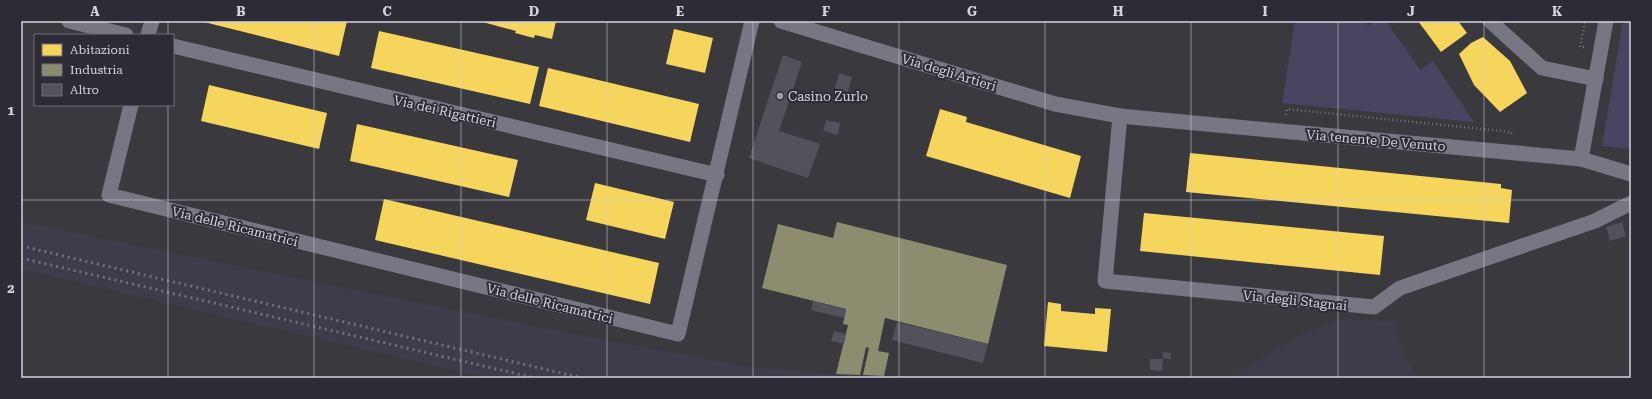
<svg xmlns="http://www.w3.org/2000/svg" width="1652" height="399" font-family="'Roboto Serif',serif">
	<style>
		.built { fill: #3d3c4a }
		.green { fill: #494561 }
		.homes { fill: #f6d55c }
		.industry { fill: #8c8c6e }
		.building { fill: #52515c }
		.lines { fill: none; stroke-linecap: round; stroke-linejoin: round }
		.path { stroke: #77767f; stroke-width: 2.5; stroke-dasharray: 1 3; stroke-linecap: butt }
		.street { stroke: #787683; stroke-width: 15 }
		.rail { stroke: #727179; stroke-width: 3; stroke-dasharray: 2 4; stroke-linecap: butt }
		.grid { fill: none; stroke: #d5d4db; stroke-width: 1; stroke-opacity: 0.55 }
		.poi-dot { fill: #9e9ea4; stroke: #2d2c36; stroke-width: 1.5 }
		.labels { text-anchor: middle; stroke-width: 4; stroke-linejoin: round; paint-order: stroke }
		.street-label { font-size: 13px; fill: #d5d4db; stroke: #2d2c36 }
		.poi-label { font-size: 13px; fill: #d5d4db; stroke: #2d2c36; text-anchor: start }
		.neatline { fill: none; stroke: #d5d4db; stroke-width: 1.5 }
		.grid-label { font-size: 13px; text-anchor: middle; font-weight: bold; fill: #d5d4db }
	</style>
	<rect width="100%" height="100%" fill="#39393e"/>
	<g class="built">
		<polygon points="21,222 538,327 748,367 836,374 940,378 487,378 21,269"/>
		<polygon points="1341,318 1397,322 1399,338 1406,358 1419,378 1231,378 1293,338"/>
	</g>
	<g class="green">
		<polygon points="1295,21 1365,21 1368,26 1376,21 1386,21 1420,70 1433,61 1474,122 1282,103"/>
		<polygon points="1623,21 1631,21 1631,149 1602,146"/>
	</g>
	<g class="homes">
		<polygon points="200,21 347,21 339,56"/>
		<polygon points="479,21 556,21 552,39 535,35 534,38 515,33 516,31"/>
		<polygon points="1418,21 1458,21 1467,33 1441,52"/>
		<polygon points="674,29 713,38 705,73 666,64"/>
		<polygon points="379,31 539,67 530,104 371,68"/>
		<polygon points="1483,37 1510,61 1527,93 1500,112 1474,85 1459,54 1471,43"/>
		<polygon points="548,68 699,104 690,142 539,106"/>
		<polygon points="209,85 327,113 319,149 201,121"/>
		<polygon points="940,109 967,117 966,122 1081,156 1070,198 926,156"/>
		<polygon points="357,124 518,160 509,197 350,161"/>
		<polygon points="1190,153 1501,184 1501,188 1512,190 1509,223 1186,192"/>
		<polygon points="595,183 674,202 665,239 586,220"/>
		<polygon points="384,199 659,263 650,304 375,240"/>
		<polygon points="1144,213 1384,236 1380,275 1140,251"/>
		<polygon points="1048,302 1061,304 1061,311 1095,314 1095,308 1111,309 1107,352 1044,346"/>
	</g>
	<polygon class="industry" points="837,222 1007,265 988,344 885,318 878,351 889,353 884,376 863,375 869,348 866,347 860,375 836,374 848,325 843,324 846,309 762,288 778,224 833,238"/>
	<g class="building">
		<polygon points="783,55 802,62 779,131 820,144 808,178 749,158"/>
		<polygon points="839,73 852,77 848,92 835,88"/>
		<polygon points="826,120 840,123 838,135 823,131"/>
		<polygon points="1622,222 1626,236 1610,241 1606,227"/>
		<polygon points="813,301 846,309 844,318 811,310"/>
		<polygon points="897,322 988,344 983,363 892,340"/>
		<polygon points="834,331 846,334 844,344 831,341"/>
		<polygon points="1163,352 1171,353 1171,359 1163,358"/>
		<polygon points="1150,359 1163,359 1162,371 1150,370"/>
	</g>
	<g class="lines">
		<g class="path">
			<polyline points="1584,47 1580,47 1585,21"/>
			<polyline points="1286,115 1287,109 1511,132 1511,136"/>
		</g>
		<g class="street">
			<polyline points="69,21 126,35"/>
			<polyline points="781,21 1055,104 1120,116 1581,159 1631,174"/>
			<polyline points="1490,21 1542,68 1596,79"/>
			<polyline points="148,35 152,21"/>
			<polyline points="173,46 717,175"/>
			<polyline points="131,105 109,195 678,334 752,21"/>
			<polyline points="1120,116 1105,281 1374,307 1400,288 1595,221 1631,203"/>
			<polyline points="1581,159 1606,21"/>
		</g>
		<g class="rail">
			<polyline points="21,246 582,378"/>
			<polyline points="21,258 535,378"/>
		</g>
	</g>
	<path class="grid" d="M168,21V35M314,21V378M461,21V378M607,21V378M753,21V378M899,21V378M1045,21V378M1191,21V378M1338,21V378M1484,21V378M168,105V378M21,200H1631"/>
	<circle class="poi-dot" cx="780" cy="96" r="4"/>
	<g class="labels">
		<g class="street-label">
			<text transform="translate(949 72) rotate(17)" y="5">Via degli Artieri</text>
			<text transform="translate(445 111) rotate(13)" y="5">Via dei Rigattieri</text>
			<text transform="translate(1376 140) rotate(5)" y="5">Via tenente De Venuto</text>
			<text transform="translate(235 226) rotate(14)" y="5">Via delle Ricamatrici</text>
			<text transform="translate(1295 300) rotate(6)" y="5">Via degli Stagnai</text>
			<text transform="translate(550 303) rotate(14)" y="5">Via delle Ricamatrici</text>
		</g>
		<g class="poi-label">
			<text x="788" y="101">Casino Zurlo</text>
		</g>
	</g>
	<rect width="1652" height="399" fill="none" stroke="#2d2c36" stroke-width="44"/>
	<rect x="34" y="34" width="140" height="72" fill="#2d2c36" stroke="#706f78"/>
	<rect x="42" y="44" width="20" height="12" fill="#f6d55c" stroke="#706f78"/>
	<text x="70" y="54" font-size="12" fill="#d5d4db">Abitazioni</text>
	<rect x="42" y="64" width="20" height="12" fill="#8c8c6e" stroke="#706f78"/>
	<text x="70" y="74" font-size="12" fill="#d5d4db">Industria</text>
	<rect x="42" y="84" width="20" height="12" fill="#52515c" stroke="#706f78"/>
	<text x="70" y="94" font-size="12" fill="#d5d4db">Altro</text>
	<rect x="22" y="22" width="1608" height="355" class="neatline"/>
	<g class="grid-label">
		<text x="95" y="16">A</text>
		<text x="241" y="16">B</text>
		<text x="387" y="16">C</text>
		<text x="534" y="16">D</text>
		<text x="680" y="16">E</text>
		<text x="826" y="16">F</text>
		<text x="972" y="16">G</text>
		<text x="1118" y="16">H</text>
		<text x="1265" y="16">I</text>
		<text x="1411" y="16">J</text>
		<text x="1557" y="16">K</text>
		<text x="11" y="115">1</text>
		<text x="11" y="293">2</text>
	</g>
</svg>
